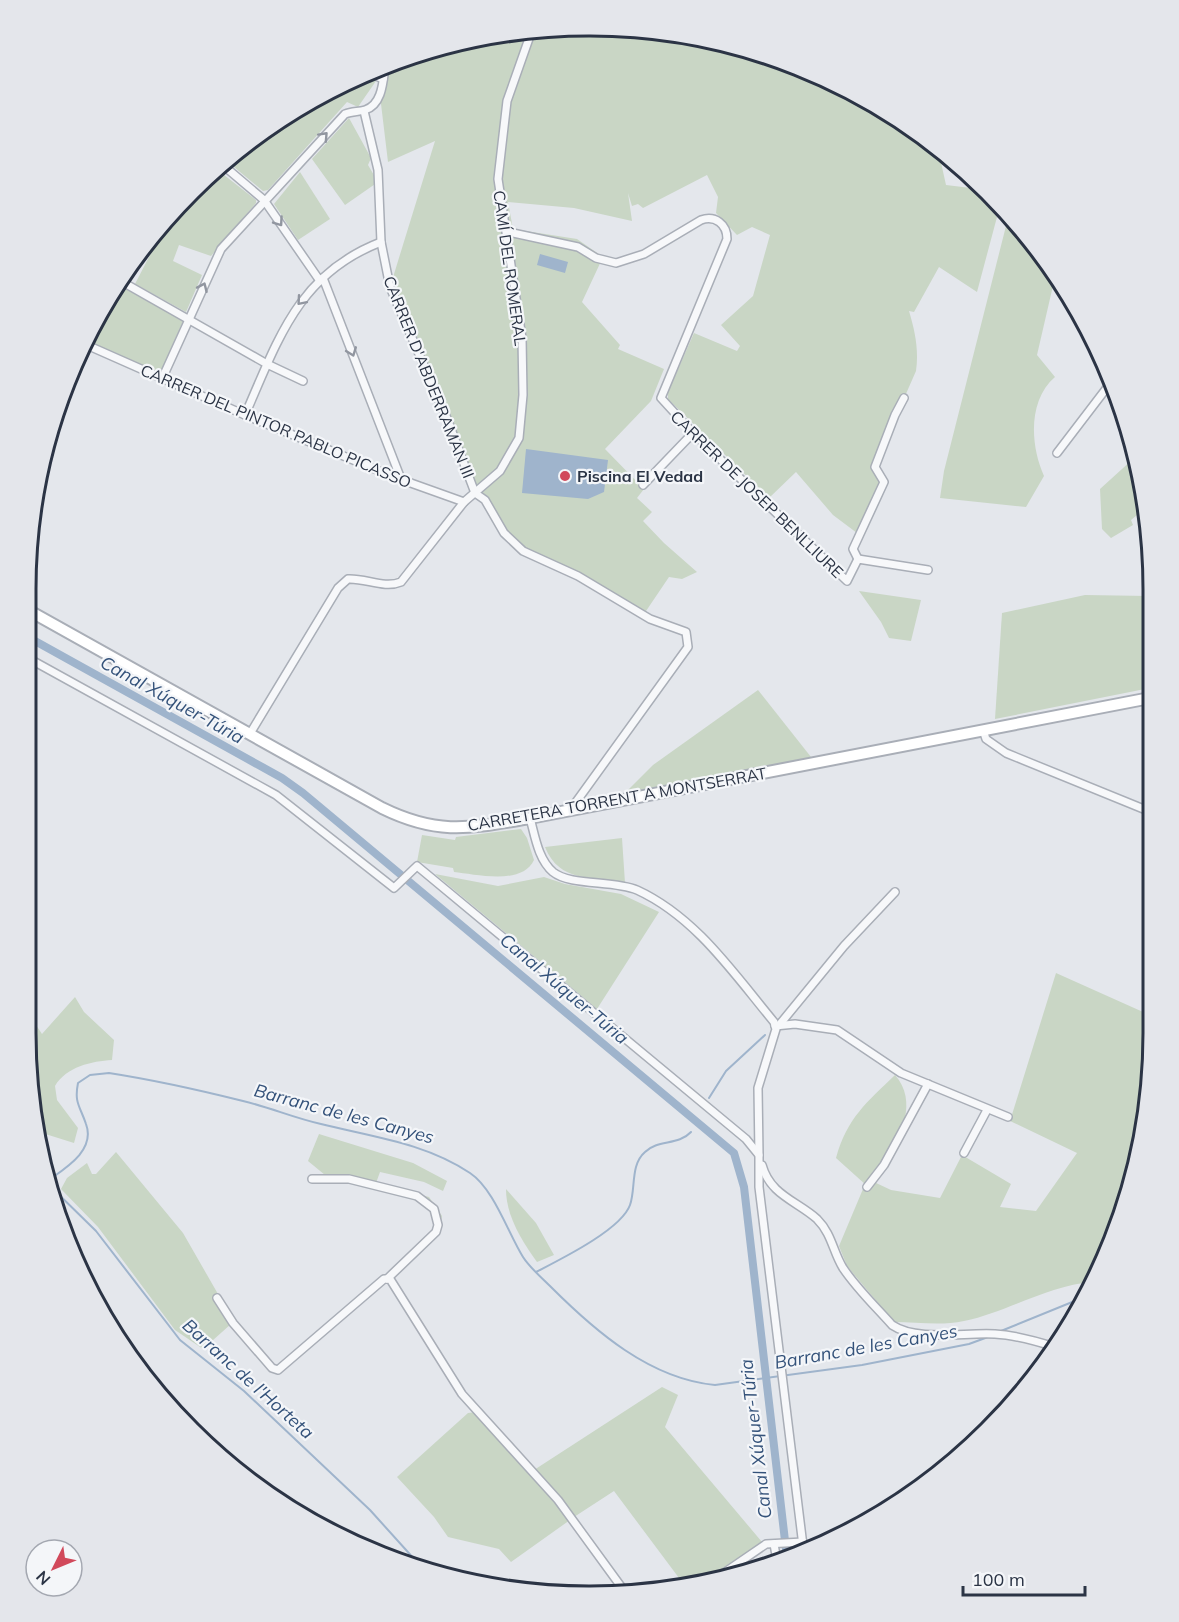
<svg xmlns="http://www.w3.org/2000/svg" width="1179" height="1622" font-family="Mulish,sans-serif">
	<style>
		.green { fill: #c9d6c5 }
		.water { fill: #9fb4cc }
		.lines { fill: none; stroke-linecap: round; stroke-linejoin: round }
		.stream { stroke: #9fb4cc; stroke-width: 2 }
		.canal { stroke: #9fb4cc; stroke-width: 8 }
		.minor-casing { stroke: #a9aeb7; stroke-width: 10 }
		.secondary-casing { stroke: #a9aeb7; stroke-width: 14 }
		.minor { stroke: #f7f8fa; stroke-width: 7 }
		.secondary { stroke: #fff; stroke-width: 10 }
		.oneway { stroke: #9196a0 }
		.poi-dot { fill: #d1495b; stroke: #f4f6f9; stroke-width: 2 }
		.labels { text-anchor: middle; stroke-width: 4.5; stroke-linejoin: round; paint-order: stroke }
		.street-label { font-size: 16px; fill: #2b3445; stroke: #f4f6f9 }
		.poi-label { font-size: 16px; font-weight: bold; fill: #2b3445; stroke: #f4f6f9; text-anchor: start }
		.water-label { font-size: 18px; font-style: italic; fill: #34527a; stroke: #f4f6f9 }
		.rim { fill: none; stroke: #2b3445; stroke-width: 3 }
	</style>
	<rect width="100%" height="100%" fill="#e4e7ec"/>
	<g class="green">
		<path d="M552,27L663,30L770,55L871,101L884,110V118L892,116L938,149L946,185L971,188L997,217L977,292L939,267L914,312L909,311C915,331 919,350 916,371L873,469L880,484L857,533L833,515L796,472L769,498L668,399V392L694,333L737,351L740,346L721,325L753,296L770,235L752,227L737,235L716,213L718,197L707,175L643,208L638,204L632,206L628,193L632,221L574,208L508,202L513,229L577,239L603,257L582,302L620,345L618,349L664,369L651,401L605,449L644,489L637,498L652,512L643,521L664,543L697,572L682,579L669,577L644,614L578,576L523,551L475,493L452,443L390,287L435,141L388,162L378,79L380,69L443,45Z"/>
		<path d="M364,75L376,81L358,107L347,102L268,190L263,191L228,162C259,128 321,91 364,75Z"/>
		<polygon points="349,118 371,158 368,165 378,182 345,205 312,159"/>
		<polygon points="219,171 256,200 256,203 211,256 179,245 173,261 202,275 186,312 135,284 151,253 145,250"/>
		<polygon points="300,172 330,219 298,240 274,204"/>
		<path d="M1006,226C1034,232 1042,254 1055,277L1037,355L1055,377C1028,400 1030,445 1044,476L1026,507L940,498L944,471Z"/>
		<polygon points="117,284 183,321 160,375 91,342"/>
		<polygon points="1133,459 1147,511 1143,510 1131,520 1133,525 1111,538 1102,529 1100,489"/>
		<polygon points="859,591 921,600 911,641 889,638 881,622"/>
		<polygon points="1085,595 1149,596 1150,688 995,719 1002,613"/>
		<polygon points="758,690 811,757 623,795 653,765"/>
		<path d="M521,829L527,838L534,860C522,886 475,874 454,872L453,868L417,862L422,835L455,840L456,837Z"/>
		<path d="M622,838L625,883C592,875 560,884 545,847Z"/>
		<polygon points="435,874 498,886 544,877 565,884 621,894 659,912 597,1009"/>
		<path d="M1056,973L1152,1016V1070L1134,1179L1097,1276L1093,1282C1048,1285 1008,1312 964,1321C941,1326 917,1322 894,1322L847,1266L839,1246L863,1189L868,1190L874,1182L891,1190L940,1198L962,1155L1011,1184L1000,1207L1036,1211L1077,1153L1010,1121Z"/>
		<path d="M75,997L84,1012L114,1040L112,1060C92,1061 66,1067 55,1086L57,1100L78,1128L74,1143L39,1132L26,1033V1010L42,1034Z"/>
		<path d="M895,1075C918,1101 902,1137 883,1162C877,1169 870,1176 866,1185L836,1158C847,1118 867,1102 895,1075Z"/>
		<polygon points="319,1134 413,1163 447,1181 443,1191 424,1182 380,1172 376,1183 429,1197 442,1216 438,1234 434,1215 427,1205 369,1183 325,1175 308,1161"/>
		<polygon points="116,1152 183,1233 218,1294 214,1297 231,1324 203,1349 175,1330 98,1227 61,1189 67,1178 87,1163 92,1174 96,1174"/>
		<path d="M506,1189L536,1223L554,1255L537,1262C522,1241 506,1216 506,1189Z"/>
		<polygon points="662,1387 678,1395 665,1427 762,1542 711,1579 685,1586 614,1491 574,1517 534,1470"/>
		<polygon points="476,1412 570,1520 511,1562 499,1549 448,1537 434,1517 397,1477 468,1413"/>
	</g>
	<g class="water">
		<polygon points="540,254 568,262 565,273 537,265"/>
		<polygon points="526,449 608,460 604,492 588,499 522,493"/>
	</g>
	<g class="lines">
		<g class="stream">
			<polyline points="709,1098 726,1071 765,1035"/>
			<path d="M46,1182C64,1169 96,1151 86,1124C80,1106 74,1103 78,1083L90,1075L109,1073C154,1080 199,1090 243,1101C269,1107 294,1118 321,1124C373,1137 425,1143 470,1173C494,1189 508,1233 523,1257C530,1268 542,1278 551,1287C595,1331 650,1379 715,1385L862,1365L969,1344L988,1337"/>
			<polyline points="47,1183 96,1231 180,1340 244,1391 370,1510 416,1561"/>
			<path d="M536,1272C559,1260 621,1230 630,1205C636,1188 630,1165 645,1152C658,1139 678,1146 691,1132"/>
			<polyline points="1001,1331 1087,1296"/>
		</g>
		<polyline class="canal" points="26,636 282,778 303,793 734,1153 744,1187 787,1558"/>
		<g class="minor-casing">
			<g id="minor">
				<polyline points="369,73 383,79"/>
				<polyline points="364,111 378,170 381,242 390,287 448,421 475,493 485,500 504,533 523,551 578,576 650,619 686,632 688,647 571,809"/>
				<polyline points="224,166 264,200 320,281"/>
				<path d="M508,232L578,247L596,258L616,263L644,254L701,220C715,215 727,224 727,239L661,398L693,433L847,581L858,559L928,570"/>
				<polyline points="323,278 401,479"/>
				<polyline points="119,280 267,364 303,381"/>
				<polyline points="89,346 245,415 394,477 464,502"/>
				<path d="M162,379L221,249L345,114C352,111 358,112 365,110C382,105 383,82 385,67"/>
				<path d="M245,415C278,340 298,274 381,242"/>
				<polyline points="1057,453 1112,381"/>
				<polyline points="643,485 693,433"/>
				<polyline points="858,559 853,549 884,482 875,467 895,415 904,398"/>
				<polyline points="26,657 276,795 394,888 417,866 746,1139 759,1155 759,1187 804,1554"/>
				<polyline points="983,730 986,739 1006,753 1151,812"/>
				<path d="M251,732L338,588L348,579C366,578 384,589 401,582L464,502L500,471L519,438L523,395L522,338L498,179L507,101L532,30"/>
				<path d="M530,818C535,836 538,859 553,872C570,886 614,880 637,890C696,917 734,974 774,1022L776,1029L758,1088L759,1155"/>
				<polyline points="780,1024 844,946 895,892"/>
				<polyline points="775,1026 795,1024 837,1030 901,1073 1008,1117"/>
				<polyline points="964,1153 987,1110"/>
				<path d="M762,1165C770,1195 797,1201 817,1219C832,1234 833,1252 843,1268C857,1289 876,1307 892,1325C917,1342 965,1332 995,1334C1015,1335 1036,1341 1055,1347"/>
				<polyline points="312,1179 349,1179 417,1196 434,1209 438,1225 436,1232 387,1279"/>
				<polyline points="867,1187 884,1165 928,1084"/>
				<polyline points="217,1298 233,1323 272,1368 278,1370 384,1279 390,1279 462,1394 558,1500 625,1592"/>
				<polyline points="774,1544 777,1561"/>
				<polyline points="718,1577 766,1544 803,1542"/>
			</g>
		</g>
		<g class="secondary-casing">
			<path id="secondary" d="M26,609L382,808C439,836 470,828 530,818L1150,698"/>
		</g>
		<use href="#minor" class="minor"/>
		<use href="#secondary" class="secondary"/>
	</g>
	<defs><path id="oneway-chevron" d="M-2-3.5L2.5 0L-2 3.5" fill="none" stroke-width="1.6" stroke-linecap="round" stroke-linejoin="round" transform="scale(1.5)"/></defs>
	<g class="oneway">
		<use href="#oneway-chevron" transform="translate(324 136) rotate(-47)"/>
		<use href="#oneway-chevron" transform="translate(279 222) rotate(55)"/>
		<use href="#oneway-chevron" transform="translate(203 287) rotate(-66)"/>
		<use href="#oneway-chevron" transform="translate(301 301) rotate(131)"/>
		<use href="#oneway-chevron" transform="translate(352 352) rotate(69)"/>
	</g>
	<circle class="poi-dot" cx="565" cy="476" r="6"/>
	<g class="labels">
		<g class="street-label">
			<text transform="translate(510 268) rotate(82)" y="6">CAMÍ DEL ROMERAL</text>
			<text transform="translate(429 377) rotate(68)" y="6">CARRER D'ABDERRAMAN III</text>
			<text transform="translate(276 426) rotate(23)" y="6">CARRER DEL PINTOR PABLO PICASSO</text>
			<text transform="translate(757 494) rotate(44)" y="6">CARRER DE JOSEP BENLLIURE</text>
			<text transform="translate(617 799) rotate(-10)" y="6">CARRETERA TORRENT A MONTSERRAT</text>
		</g>
		<g class="poi-label">
			<text x="577" y="482">Piscina El Vedad</text>
		</g>
		<g class="water-label">
			<text transform="translate(172 700) rotate(29)" y="6">Canal Xúquer-Túria</text>
			<text transform="translate(564 989) rotate(40)" y="6">Canal Xúquer-Túria</text>
			<text transform="translate(344 1114) rotate(15)" y="6">Barranc de les Canyes</text>
			<text transform="translate(866 1347) rotate(-10)" y="6">Barranc de les Canyes</text>
			<text transform="translate(248 1379) rotate(42)" y="6">Barranc de l'Horteta</text>
			<text transform="translate(756 1439) rotate(-97)" y="6">Canal Xúquer-Túria</text>
		</g>
	</g>
	<path d="M0 0H1179V1622H0ZM589 36H590A553 553 0 0 1 1143 589V1033A553 553 0 0 1 590 1586H589A553 553 0 0 1 36 1033V589A553 553 0 0 1 589 36Z" fill="#e4e6eb" fill-rule="evenodd"/>
	<path class="rim" d="M589 36H590A553 553 0 0 1 1143 589V1033A553 553 0 0 1 590 1586H589A553 553 0 0 1 36 1033V589A553 553 0 0 1 589 36Z"/>
	<g transform="translate(54 1568) rotate(227)"><circle r="28" fill="#f4f6f9" stroke="#a4a8b1" stroke-width="1.5"/>
	<path d="M0-4.5L10 22L0 15L-10 22Z" fill="#d1495b"/>
	<text y="-9" font-size="16" font-weight="bold" text-anchor="middle" fill="#2b3445">N</text>
	</g>
	<path d="M963 1586v9h122v-9" fill="none" stroke="#2b3445" stroke-width="3"/>
	<text x="972" y="1586" font-size="18" fill="#2b3445" stroke="#f4f6f9" stroke-width="4.5" paint-order="stroke">100 m</text>
</svg>
